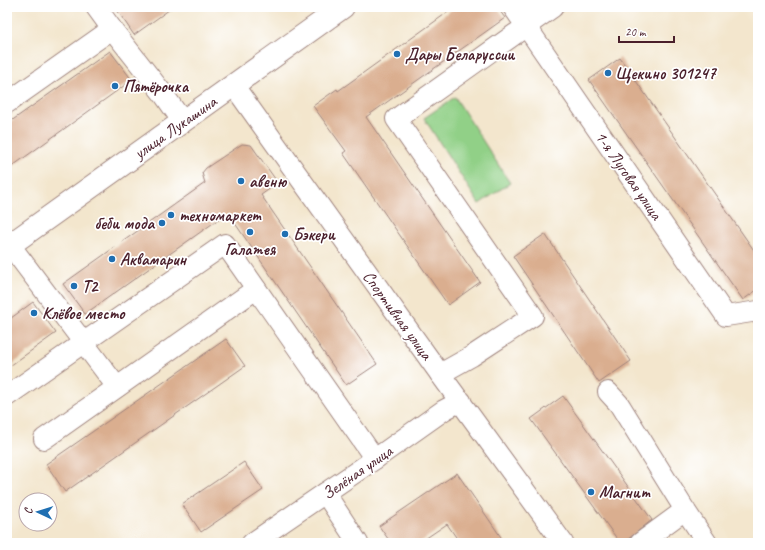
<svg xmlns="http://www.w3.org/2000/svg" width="765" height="550" font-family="Caveat,sans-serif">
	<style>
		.green { fill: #91d087; stroke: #6e7859 }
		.building { fill: #daae8f }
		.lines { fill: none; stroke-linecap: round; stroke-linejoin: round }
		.minor-casing { stroke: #9e827c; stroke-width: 22 }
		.major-casing { stroke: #9e827c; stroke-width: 24 }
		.minor { stroke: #fff; stroke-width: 20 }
		.major { stroke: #fff; stroke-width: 22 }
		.poi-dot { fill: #1f6fb2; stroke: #fff; stroke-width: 1.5 }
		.labels { text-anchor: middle; stroke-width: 3.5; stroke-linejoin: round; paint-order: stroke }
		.poi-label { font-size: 17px; font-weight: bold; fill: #4a1f2b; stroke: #fff; text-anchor: start }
		.street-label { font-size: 17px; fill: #4a1f2b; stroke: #fff }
	</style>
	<rect width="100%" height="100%" fill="#fff"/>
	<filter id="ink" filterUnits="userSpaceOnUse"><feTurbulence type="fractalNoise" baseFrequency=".025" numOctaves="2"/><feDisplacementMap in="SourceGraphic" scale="8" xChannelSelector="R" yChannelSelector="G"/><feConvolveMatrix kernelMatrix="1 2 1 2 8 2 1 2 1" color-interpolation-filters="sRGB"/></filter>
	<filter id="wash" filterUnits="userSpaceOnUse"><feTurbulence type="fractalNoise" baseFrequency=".012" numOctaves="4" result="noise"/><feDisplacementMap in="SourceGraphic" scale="16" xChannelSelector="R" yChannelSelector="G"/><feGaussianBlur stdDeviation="0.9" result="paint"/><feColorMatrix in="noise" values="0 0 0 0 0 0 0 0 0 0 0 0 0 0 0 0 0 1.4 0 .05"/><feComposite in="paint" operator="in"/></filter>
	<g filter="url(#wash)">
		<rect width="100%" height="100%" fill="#f3e6cd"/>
		<polygon class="green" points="455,97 510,183 479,204 424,118"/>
		<g id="blocks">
			<g class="building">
				<polygon points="115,7 173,7 134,35"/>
				<polygon points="455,7 497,7 505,18 366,117 480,282 448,305 343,153 346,151 313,106 337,89 338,91"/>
				<polygon points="110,51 132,80 7,170 7,124"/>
				<polygon points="620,58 758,256 758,289 743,300 589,80"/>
				<polygon points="242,144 251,145 278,183 261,195 377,364 346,385 230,216 228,217 226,214 85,314 63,284 205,183 202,173 206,168"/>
				<polygon points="545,234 631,361 599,383 513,256"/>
				<polygon points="33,302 56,333 7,368 7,321"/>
				<polygon points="226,339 245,366 65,492 46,464"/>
				<polygon points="563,396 652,520 623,543 620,543 531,419"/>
				<polygon points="244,462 263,490 201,532 182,504"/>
				<polygon points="457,473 505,543 460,543 447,524 419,543 391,543 379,526"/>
			</g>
		</g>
	</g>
	<g filter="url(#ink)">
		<use href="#blocks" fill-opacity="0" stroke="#9e827c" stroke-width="1"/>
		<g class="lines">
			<g class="minor-casing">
				<g id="minor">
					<polyline points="96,7 112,29"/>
					<polyline points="513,7 726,316 758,311"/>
					<polyline points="234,86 440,374 563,543"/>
					<polyline points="7,103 112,29 164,95 183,122"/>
					<polyline points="10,245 117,387"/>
					<polyline points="440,374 472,356 533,316 396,119 553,7"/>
					<polyline points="608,392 619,404 685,510 707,543"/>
					<polyline points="7,396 225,244 375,459"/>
					<polyline points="44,439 256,289"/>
					<polyline points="325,493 358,543"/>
					<polyline points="252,543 375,459 444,410 461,401"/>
					<polyline points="640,543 685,510"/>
				</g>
			</g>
			<g class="major-casing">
				<polyline id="major" points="7,247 343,7"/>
			</g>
			<use href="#minor" class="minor"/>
			<use href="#major" class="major"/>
		</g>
	</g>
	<g class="poi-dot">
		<circle cx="397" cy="54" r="4"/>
		<circle cx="608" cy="73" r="4"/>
		<circle cx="115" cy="86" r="4"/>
		<circle cx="241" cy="181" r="4"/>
		<circle cx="171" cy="215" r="4"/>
		<circle cx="162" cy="223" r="4"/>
		<circle cx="250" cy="232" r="4"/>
		<circle cx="285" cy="234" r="4"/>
		<circle cx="112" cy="259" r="4"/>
		<circle cx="74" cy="286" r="4"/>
		<circle cx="34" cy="313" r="4"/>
		<circle cx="591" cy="492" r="4"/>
	</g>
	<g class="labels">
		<g class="poi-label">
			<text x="405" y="60">Дары Беларуссии</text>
			<text x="616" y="79">Щекино 301247</text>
			<text x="123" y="92">Пятёрочка</text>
			<text x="249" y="187">авеню</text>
			<text x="179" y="221">техномаркет</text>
			<text x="154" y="229" text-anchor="end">беби мода</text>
			<text x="293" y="240">Бэкери</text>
			<text x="250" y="255" text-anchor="middle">Галатея</text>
			<text x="120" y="265">Аквамарин</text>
			<text x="82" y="292">T2</text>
			<text x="42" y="319">Клёвое место</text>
			<text x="599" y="498">Магнит</text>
		</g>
		<g class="street-label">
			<text transform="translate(175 127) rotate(-35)" y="6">улица Лукашина</text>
			<text transform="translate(629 175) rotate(55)" y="6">1-я Луговая улица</text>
			<text transform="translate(398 315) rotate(54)" y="6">Спортивная улица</text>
			<text transform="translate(357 472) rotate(-35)" y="6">Зелёная улица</text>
		</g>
	</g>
	<rect width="765" height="550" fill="none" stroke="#fff" stroke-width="24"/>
	<g transform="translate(38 512) rotate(274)"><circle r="19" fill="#ffffff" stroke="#b7a5aa"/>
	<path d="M0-3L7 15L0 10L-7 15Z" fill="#1f6fb2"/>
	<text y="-6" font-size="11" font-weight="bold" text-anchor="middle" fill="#4a1f2b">С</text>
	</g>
	<path d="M619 36v6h55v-6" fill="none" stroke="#4a1f2b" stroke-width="2"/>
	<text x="625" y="36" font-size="12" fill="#4a1f2b" stroke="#ffffff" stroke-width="3" paint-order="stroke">20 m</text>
</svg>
